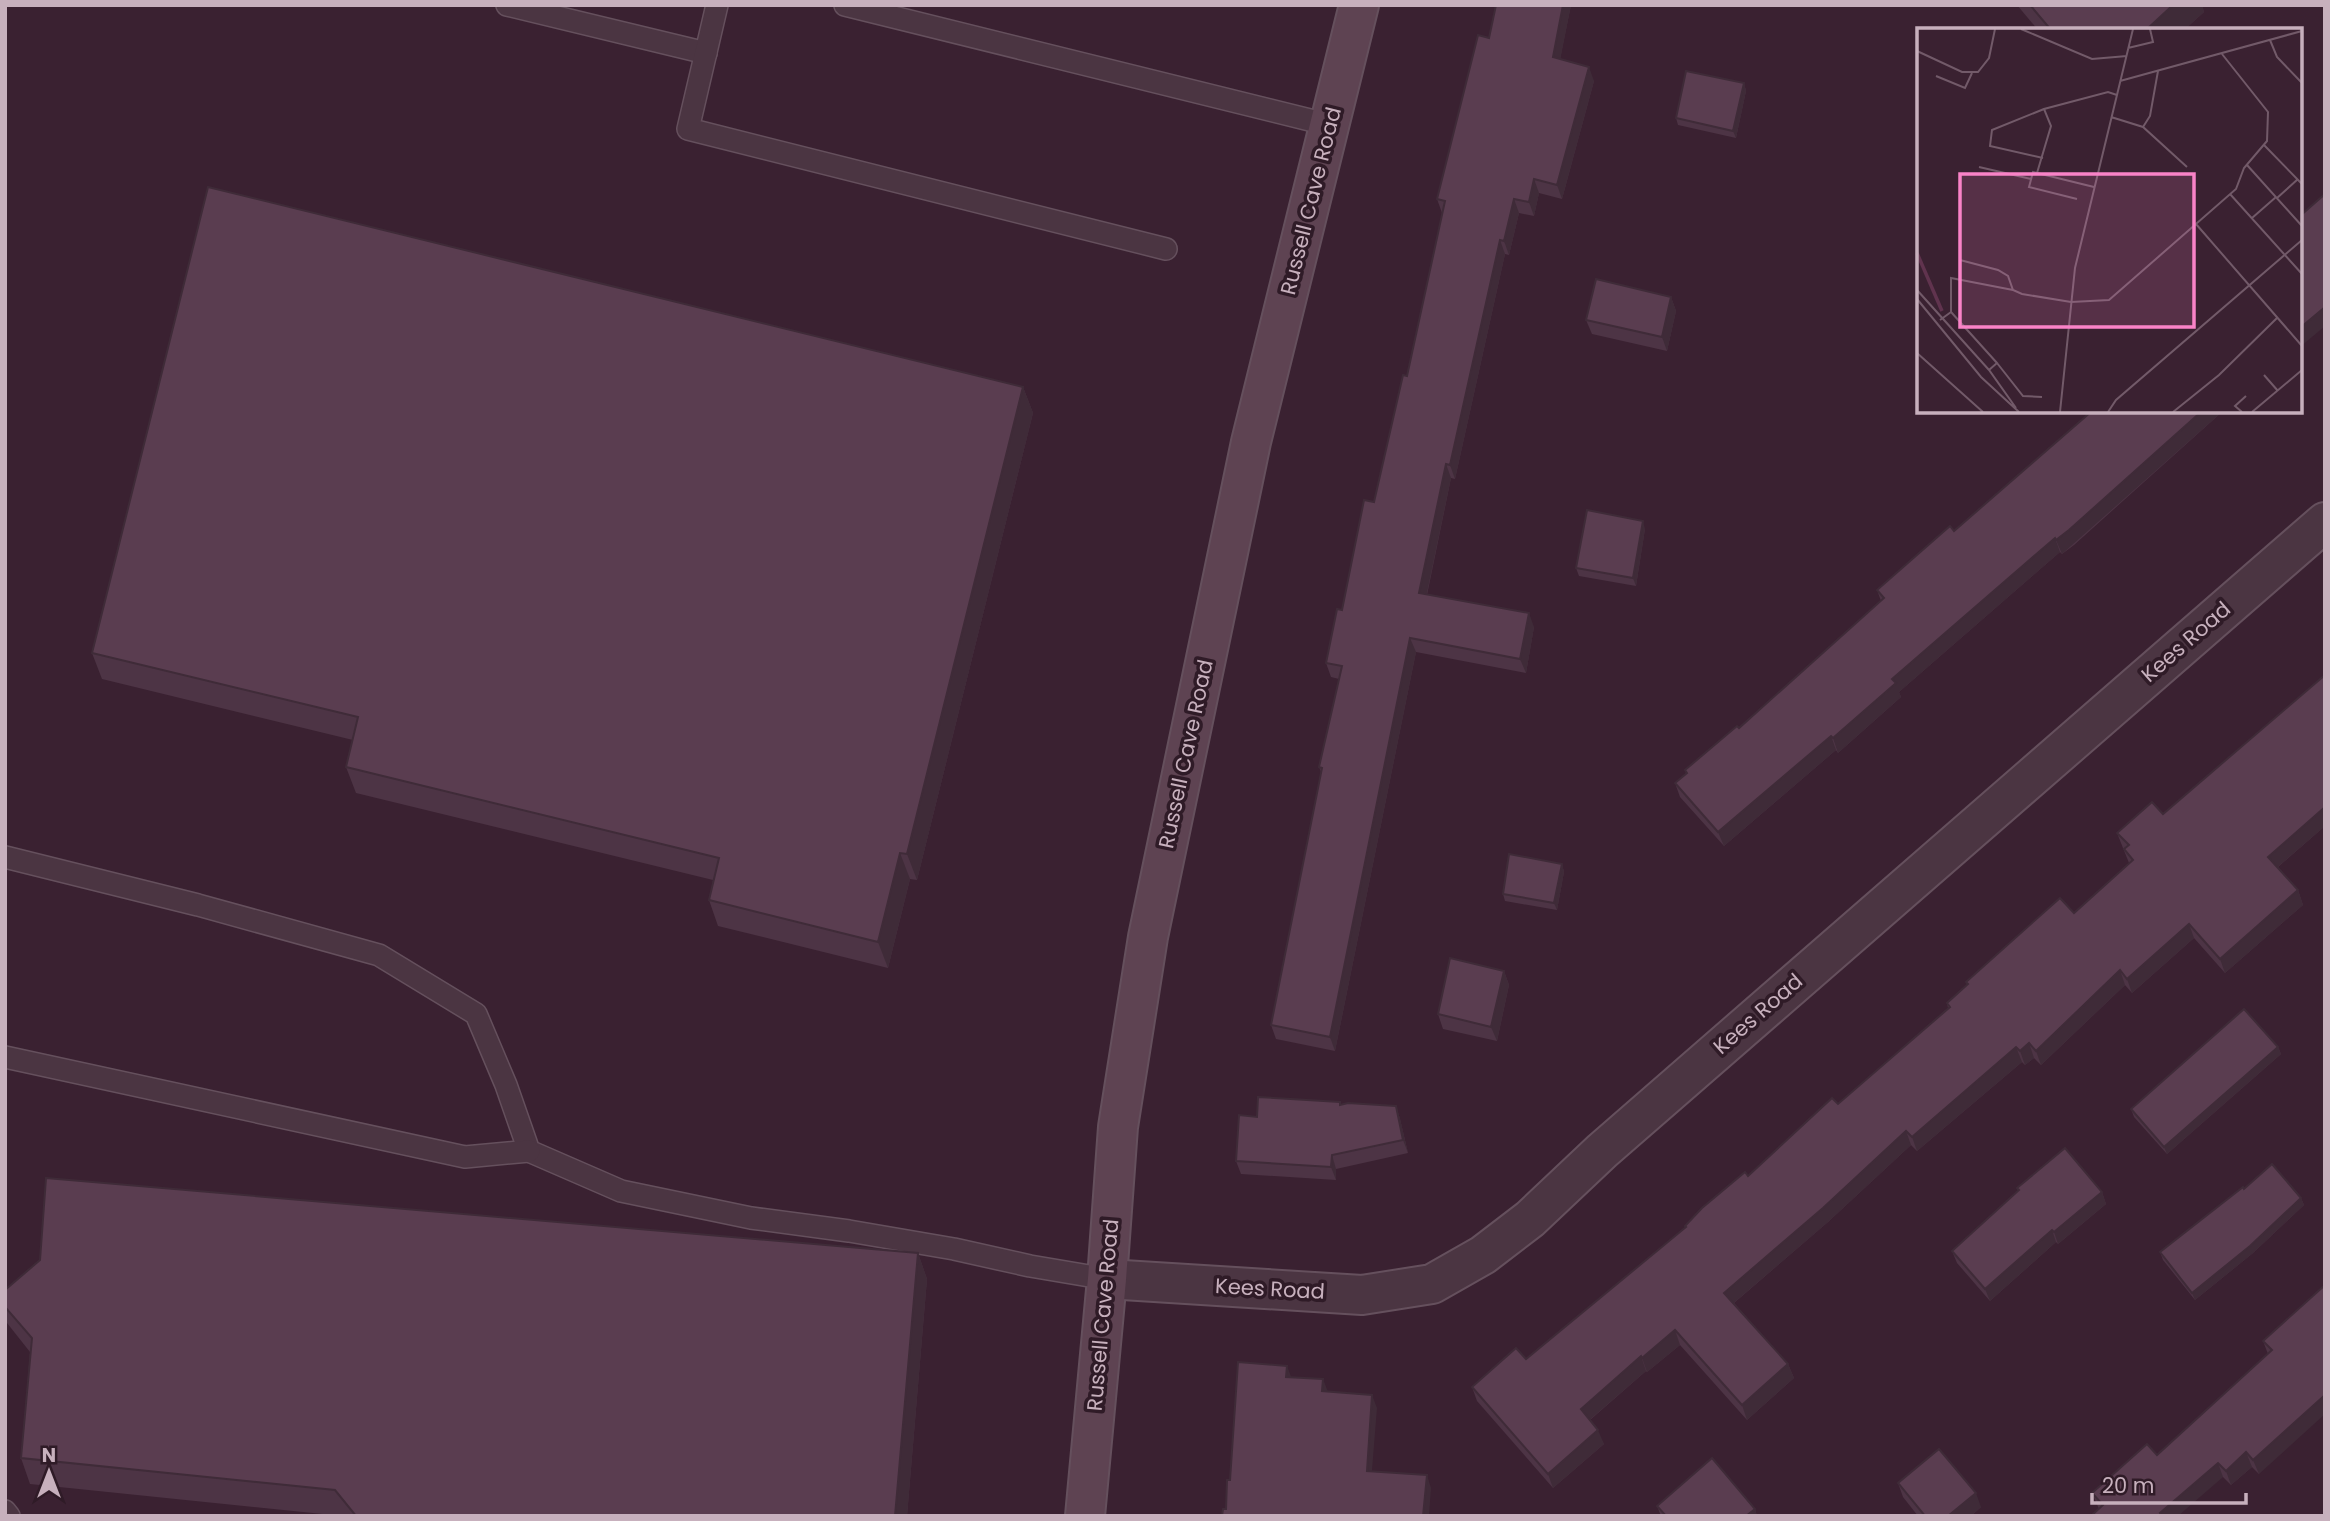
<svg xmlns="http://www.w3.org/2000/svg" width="2330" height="1521" font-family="Poppins,sans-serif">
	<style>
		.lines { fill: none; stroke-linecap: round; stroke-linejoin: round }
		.lane-casing { stroke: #65505d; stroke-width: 24 }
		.street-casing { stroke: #65505d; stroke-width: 42 }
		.secondary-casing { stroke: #65505d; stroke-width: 42 }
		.lane { stroke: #4b3542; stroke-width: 21 }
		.street { stroke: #4b3542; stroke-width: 38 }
		.secondary { stroke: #5e4352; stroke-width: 38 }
		.wall { fill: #4d3445 }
		.shaded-wall { fill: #3f2b38 }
		.building { fill: #5a3d50; stroke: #3f2b38; stroke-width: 2 }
		.labels { text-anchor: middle; stroke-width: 7; stroke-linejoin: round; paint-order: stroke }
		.street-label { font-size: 21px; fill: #c7b0bd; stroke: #2f1b27 }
		.inset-river { fill: none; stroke: #60334e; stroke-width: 3.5 }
		.inset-road { fill: none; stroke: #725a69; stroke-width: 2 }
		.view { fill: #f983c7; fill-opacity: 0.15; stroke: #f983c7; stroke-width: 3.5 }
		.inset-edge { fill: none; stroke: #c7b0bd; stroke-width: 3.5 }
	</style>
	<rect width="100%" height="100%" fill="#3a2131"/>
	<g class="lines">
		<g class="lane-casing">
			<g id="lane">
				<polyline points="507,5 706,53"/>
				<polyline points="717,5 688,129 1166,249"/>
				<polyline points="845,5 1330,125"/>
				<polyline points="5,857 198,905 379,955 476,1014 506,1085 529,1151 621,1191 751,1218 849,1231 954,1249 1030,1266 1107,1279"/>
				<polyline points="5,1057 465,1157 529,1151"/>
				<polyline points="5,1511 9,1516"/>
			</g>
		</g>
		<g class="street-casing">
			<polyline id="street" points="1107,1279 1362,1295 1432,1284 1483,1255 1530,1219 1602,1151 2325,522"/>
		</g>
		<g class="secondary-casing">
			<polyline id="secondary" points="1085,1516 1107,1279 1118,1127 1148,937 1251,442 1359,5"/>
		</g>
		<use href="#lane" class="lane"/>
		<use href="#street" class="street"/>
		<use href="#secondary" class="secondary"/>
	</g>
	<g class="wall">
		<polygon points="1496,5 1571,5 1560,59 1594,81 1562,199 1539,193 1534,216 1519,213 1509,255 1505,254 1455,479 1451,478 1427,595 1534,627 1526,673 1416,652 1335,1051 1276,1039 1271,1025 1321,772 1319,767 1339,679 1331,677 1326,663 1374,502 1407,376 1442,213 1437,199 1489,38"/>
		<polygon points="2017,5 2202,5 2204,12 2184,30 2038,30"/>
		<polygon points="1744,83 1746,91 1736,138 1678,125 1676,118"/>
		<polygon points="1671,297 1676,311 1667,351 1592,334 1586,320"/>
		<polygon points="1023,387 1033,413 917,880 910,879 888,968 718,926 709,900 713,880 356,793 346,767 353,740 102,679 92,653"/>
		<polygon points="2092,411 2223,411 2074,545 2062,554 2060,552 1899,692 1901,697 1838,753 1836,750 1724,846 1680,797 1675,783 1686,773 1685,770 1739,728 1881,601 1877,590 1954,531"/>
		<polygon points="1645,529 1636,586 1579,576 1576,568"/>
		<polygon points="2325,675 2325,826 2278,867 2298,890 2303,905 2225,973 2194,938 2132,993 2125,985 2041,1065 2034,1058 2025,1065 2022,1062 1917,1151 1911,1145 1828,1222 1734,1303 1788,1364 1794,1378 1747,1420 1680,1345 1647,1372 1646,1371 1590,1420 1604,1444 1553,1488 1477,1401 1472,1387 1526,1359 1686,1228 1685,1226 1838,1104 1948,1008 1947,1003 1967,985 1966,982 2074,913 2129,863 2117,833 2163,814"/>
		<polygon points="1562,864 1564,872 1557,910 1505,901 1503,894"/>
		<polygon points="1504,971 1509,985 1497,1041 1443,1029 1438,1014"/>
		<polygon points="2278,1047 2281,1054 2167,1154 2134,1117 2131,1109"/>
		<polygon points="1340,1102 1341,1104 1396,1106 1400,1119 1408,1153 1336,1169 1336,1180 1241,1174 1236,1161 1257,1117"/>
		<polygon points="2017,1188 2102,1192 2106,1204 2058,1244 2056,1242 1990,1301 1957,1263 1952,1251 2018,1191"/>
		<polygon points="2244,1189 2301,1198 2304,1205 2253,1253 2195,1300 2163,1260 2160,1252"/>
		<polygon points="918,1253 927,1279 907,1516 342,1516 30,1484 21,1458 30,1352 7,1323 5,1319 5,1290"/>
		<polygon points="2325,1285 2259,1474 2252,1467 2231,1485 2223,1477 2099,1509 2092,1493 2157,1455 2268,1354 2263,1341"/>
		<polygon points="1898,1483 1981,1507 1971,1516 1918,1516 1903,1497"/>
		<polygon points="1657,1506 1755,1509 1757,1516 1661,1516"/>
	</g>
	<g class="shaded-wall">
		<polygon points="1563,5 1571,5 1558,71 1553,57"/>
		<polygon points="2173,5 2202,5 2204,12 2184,30 2146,30"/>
		<polygon points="1589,67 1594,81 1562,199 1557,185"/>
		<polygon points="1744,83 1746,91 1736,138 1733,131"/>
		<polygon points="1534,179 1539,193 1534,216 1529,202"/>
		<polygon points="1514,199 1519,213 1509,255 1504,241"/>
		<polygon points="1500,240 1505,254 1455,479 1450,465"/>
		<polygon points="1671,297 1676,311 1667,351 1662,337"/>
		<polygon points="2325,307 2325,326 2300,347 2300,328"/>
		<polygon points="1023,387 1033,413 917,880 907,854"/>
		<polygon points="2202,411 2223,411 2062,554 2056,540"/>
		<polygon points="1446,464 1451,478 1424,607 1419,593"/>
		<polygon points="1643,521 1645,529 1636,586 1633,578"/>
		<polygon points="2055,538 2060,552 1899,692 1901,697 1838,753 1833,738 1892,679"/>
		<polygon points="1529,613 1534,627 1526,673 1520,659"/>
		<polygon points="1410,638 1416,652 1335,1051 1330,1037"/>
		<polygon points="1831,736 1836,750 1724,846 1718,832"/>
		<polygon points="2325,807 2325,826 2273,871 2268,857"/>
		<polygon points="900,853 910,879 888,968 878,942"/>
		<polygon points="1562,864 1564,872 1557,910 1554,903"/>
		<polygon points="2298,890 2303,905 2225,973 2220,959"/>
		<polygon points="2189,924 2194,938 2132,993 2127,979"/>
		<polygon points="2120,970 2125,985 2041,1065 2036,1051"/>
		<polygon points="1504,971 1509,985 1497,1041 1491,1027"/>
		<polygon points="2029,1043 2034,1058 2025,1065 2020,1051"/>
		<polygon points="2016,1047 2022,1062 1917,1151 1912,1137"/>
		<polygon points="2278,1047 2281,1054 2167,1154 2164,1147"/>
		<polygon points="1396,1106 1400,1119 1408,1153 1403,1140"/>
		<polygon points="1906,1131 1911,1145 1828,1222 1729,1307 1724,1293"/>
		<polygon points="1332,1155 1336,1169 1336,1180 1331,1167"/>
		<polygon points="2102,1192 2106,1204 2058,1244 2054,1232"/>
		<polygon points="2301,1198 2304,1205 2253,1253 2195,1300 2192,1293"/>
		<polygon points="2052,1230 2056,1242 1990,1301 1985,1289"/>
		<polygon points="918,1253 927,1279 907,1516 895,1516"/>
		<polygon points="1675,1330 1680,1345 1647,1372 1642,1358"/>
		<polygon points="1641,1356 1646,1371 1586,1423 1581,1409"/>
		<polygon points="1788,1364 1794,1378 1747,1420 1742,1405"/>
		<polygon points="1287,1366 1292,1379 1286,1377"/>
		<polygon points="1323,1379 1328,1392 1322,1391"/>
		<polygon points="1372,1395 1377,1408 1371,1483 1367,1471"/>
		<polygon points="2325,1395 2325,1414 2259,1474 2253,1460"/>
		<polygon points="1598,1430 1604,1444 1553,1488 1548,1474"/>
		<polygon points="2246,1452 2252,1467 2231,1485 2226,1471"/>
		<polygon points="2218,1463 2223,1477 2178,1516 2161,1516 2160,1513"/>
		<polygon points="1427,1475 1431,1488 1429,1516 1423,1516"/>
		<polygon points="1976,1493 1981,1507 1971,1516 1948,1516"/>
		<polygon points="1755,1509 1757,1516 1746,1516"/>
	</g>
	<g class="building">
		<polygon points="1496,5 1563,5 1553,57 1589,67 1557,185 1534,179 1529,202 1514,199 1504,241 1500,240 1450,465 1446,464 1419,593 1529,613 1520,659 1410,638 1330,1037 1271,1025 1322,768 1319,767 1342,666 1326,663 1337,609 1342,610 1364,500 1374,502 1403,375 1407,376 1445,201 1437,199 1478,35 1489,38"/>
		<polygon points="2030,5 2173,5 2146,30 2051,30"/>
		<polygon points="1686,71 1744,83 1733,131 1676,118"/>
		<polygon points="208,187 1023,387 907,854 900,853 878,942 709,900 719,858 346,767 358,717 92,653"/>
		<polygon points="2325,194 2325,307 2300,328 2300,216"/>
		<polygon points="1596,279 1671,297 1662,337 1586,320"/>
		<polygon points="2092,411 2202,411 2069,530 2056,540 2055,538 1892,679 1896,683 1833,738 1831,736 1718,832 1675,783 1687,773 1685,770 1737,726 1739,728 1884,598 1877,590 1950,526 1954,531"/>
		<polygon points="1587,510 1643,521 1633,578 1576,568"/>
		<polygon points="2325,675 2325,807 2268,857 2298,890 2220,959 2189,924 2127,979 2120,970 2036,1051 2029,1043 2020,1051 2016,1047 1912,1137 1906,1131 1823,1208 1724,1293 1788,1364 1742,1405 1675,1330 1642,1358 1641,1356 1581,1409 1598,1430 1548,1474 1472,1387 1516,1348 1526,1359 1686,1227 1685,1226 1702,1208 1745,1172 1748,1176 1832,1098 1838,1104 1950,1007 1947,1003 1968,984 1966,982 2060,898 2074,913 2133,860 2124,849 2129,845 2117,833 2152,802 2163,814"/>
		<polygon points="1509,854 1562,864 1554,903 1503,894"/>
		<polygon points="1450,958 1504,971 1491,1027 1438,1014"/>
		<polygon points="2244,1009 2278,1047 2164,1147 2131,1109"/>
		<polygon points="1258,1097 1340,1102 1340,1105 1348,1103 1396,1106 1403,1140 1332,1155 1331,1167 1236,1161 1239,1115 1257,1117"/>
		<polygon points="2065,1148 2102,1192 2054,1232 2052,1230 1985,1289 1952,1251 2019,1190 2017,1188"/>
		<polygon points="2272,1164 2301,1198 2250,1246 2192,1293 2160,1252 2243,1187 2244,1189"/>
		<polygon points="46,1178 918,1253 895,1516 356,1516 335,1490 21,1458 32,1338 5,1307 5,1290 40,1260"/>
		<polygon points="2325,1285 2325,1395 2253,1460 2246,1452 2226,1471 2218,1463 2160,1513 2162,1516 2091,1516 2103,1505 2092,1493 2147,1444 2157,1455 2272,1350 2263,1341"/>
		<polygon points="1238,1362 1287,1366 1286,1377 1323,1379 1322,1391 1372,1395 1367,1471 1427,1475 1423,1516 1222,1516 1223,1509 1226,1509 1227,1480 1230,1480"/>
		<polygon points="1939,1449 1976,1493 1948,1516 1925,1516 1898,1483"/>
		<polygon points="1712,1458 1755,1509 1746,1516 1666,1516 1657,1506"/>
	</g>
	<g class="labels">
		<g class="street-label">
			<text transform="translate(1311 201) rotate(-76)" y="7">Russell Cave Road</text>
			<text transform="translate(2186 642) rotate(-41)" y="7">Kees Road</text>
			<text transform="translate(1186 754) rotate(-78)" y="7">Russell Cave Road</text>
			<text transform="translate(1758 1014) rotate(-41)" y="7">Kees Road</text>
			<text transform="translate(1270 1289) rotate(3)" y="7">Kees Road</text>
			<text transform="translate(1103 1315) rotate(-85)" y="7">Russell Cave Road</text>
		</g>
	</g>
	<g transform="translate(1917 28)">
		<rect width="385" height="385" fill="#3a2131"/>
		<path class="inset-river" d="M0,225L25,283"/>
		<path class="inset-road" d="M104,1L175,31L210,28M353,12L360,29L385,55M211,20L236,14L233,1M0,23L45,44H61L72,30L78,1M19,48L48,60L55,45M203,53L385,3M194,89L226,99L270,139M226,99L233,88L241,43M347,117L385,156M126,130L73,118L75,102L127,81M330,137L385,198M62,139L114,151M120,145L134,98L127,81L191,64L200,67M313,166L385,246M360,170L381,151M160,171L112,159L116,144L177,159M335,190L359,169M279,196L385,318M43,232L81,242L91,248L96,262L105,266L154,274L192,272L319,161L327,140L350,113L351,84L305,26M0,262L72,342L99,380M0,271L64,349L102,384M34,284L80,335L72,342M23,292L34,284V250L96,262M0,325L66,384M80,335L106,368L125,369M347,347L361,363M143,384L158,240L216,1M191,384L199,372L385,212M256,384L302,347L360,290M325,384L318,378L329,368M335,384L385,342"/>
		<path class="view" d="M43,146H277V299H43Z"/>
		<rect width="385" height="385" class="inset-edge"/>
	</g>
	<rect width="2330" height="1521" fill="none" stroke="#c7b0bd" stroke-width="14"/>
	<g transform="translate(49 1472)" stroke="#2f1b27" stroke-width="5" paint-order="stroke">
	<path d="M0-5L12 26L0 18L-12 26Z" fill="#c7b0bd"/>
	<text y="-10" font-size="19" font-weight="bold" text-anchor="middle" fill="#c7b0bd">N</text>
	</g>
	<path d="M2092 1493v10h154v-10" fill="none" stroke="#c7b0bd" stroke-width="3.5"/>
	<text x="2102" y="1493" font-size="21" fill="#c7b0bd" stroke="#2f1b27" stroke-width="5" paint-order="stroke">20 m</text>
</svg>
